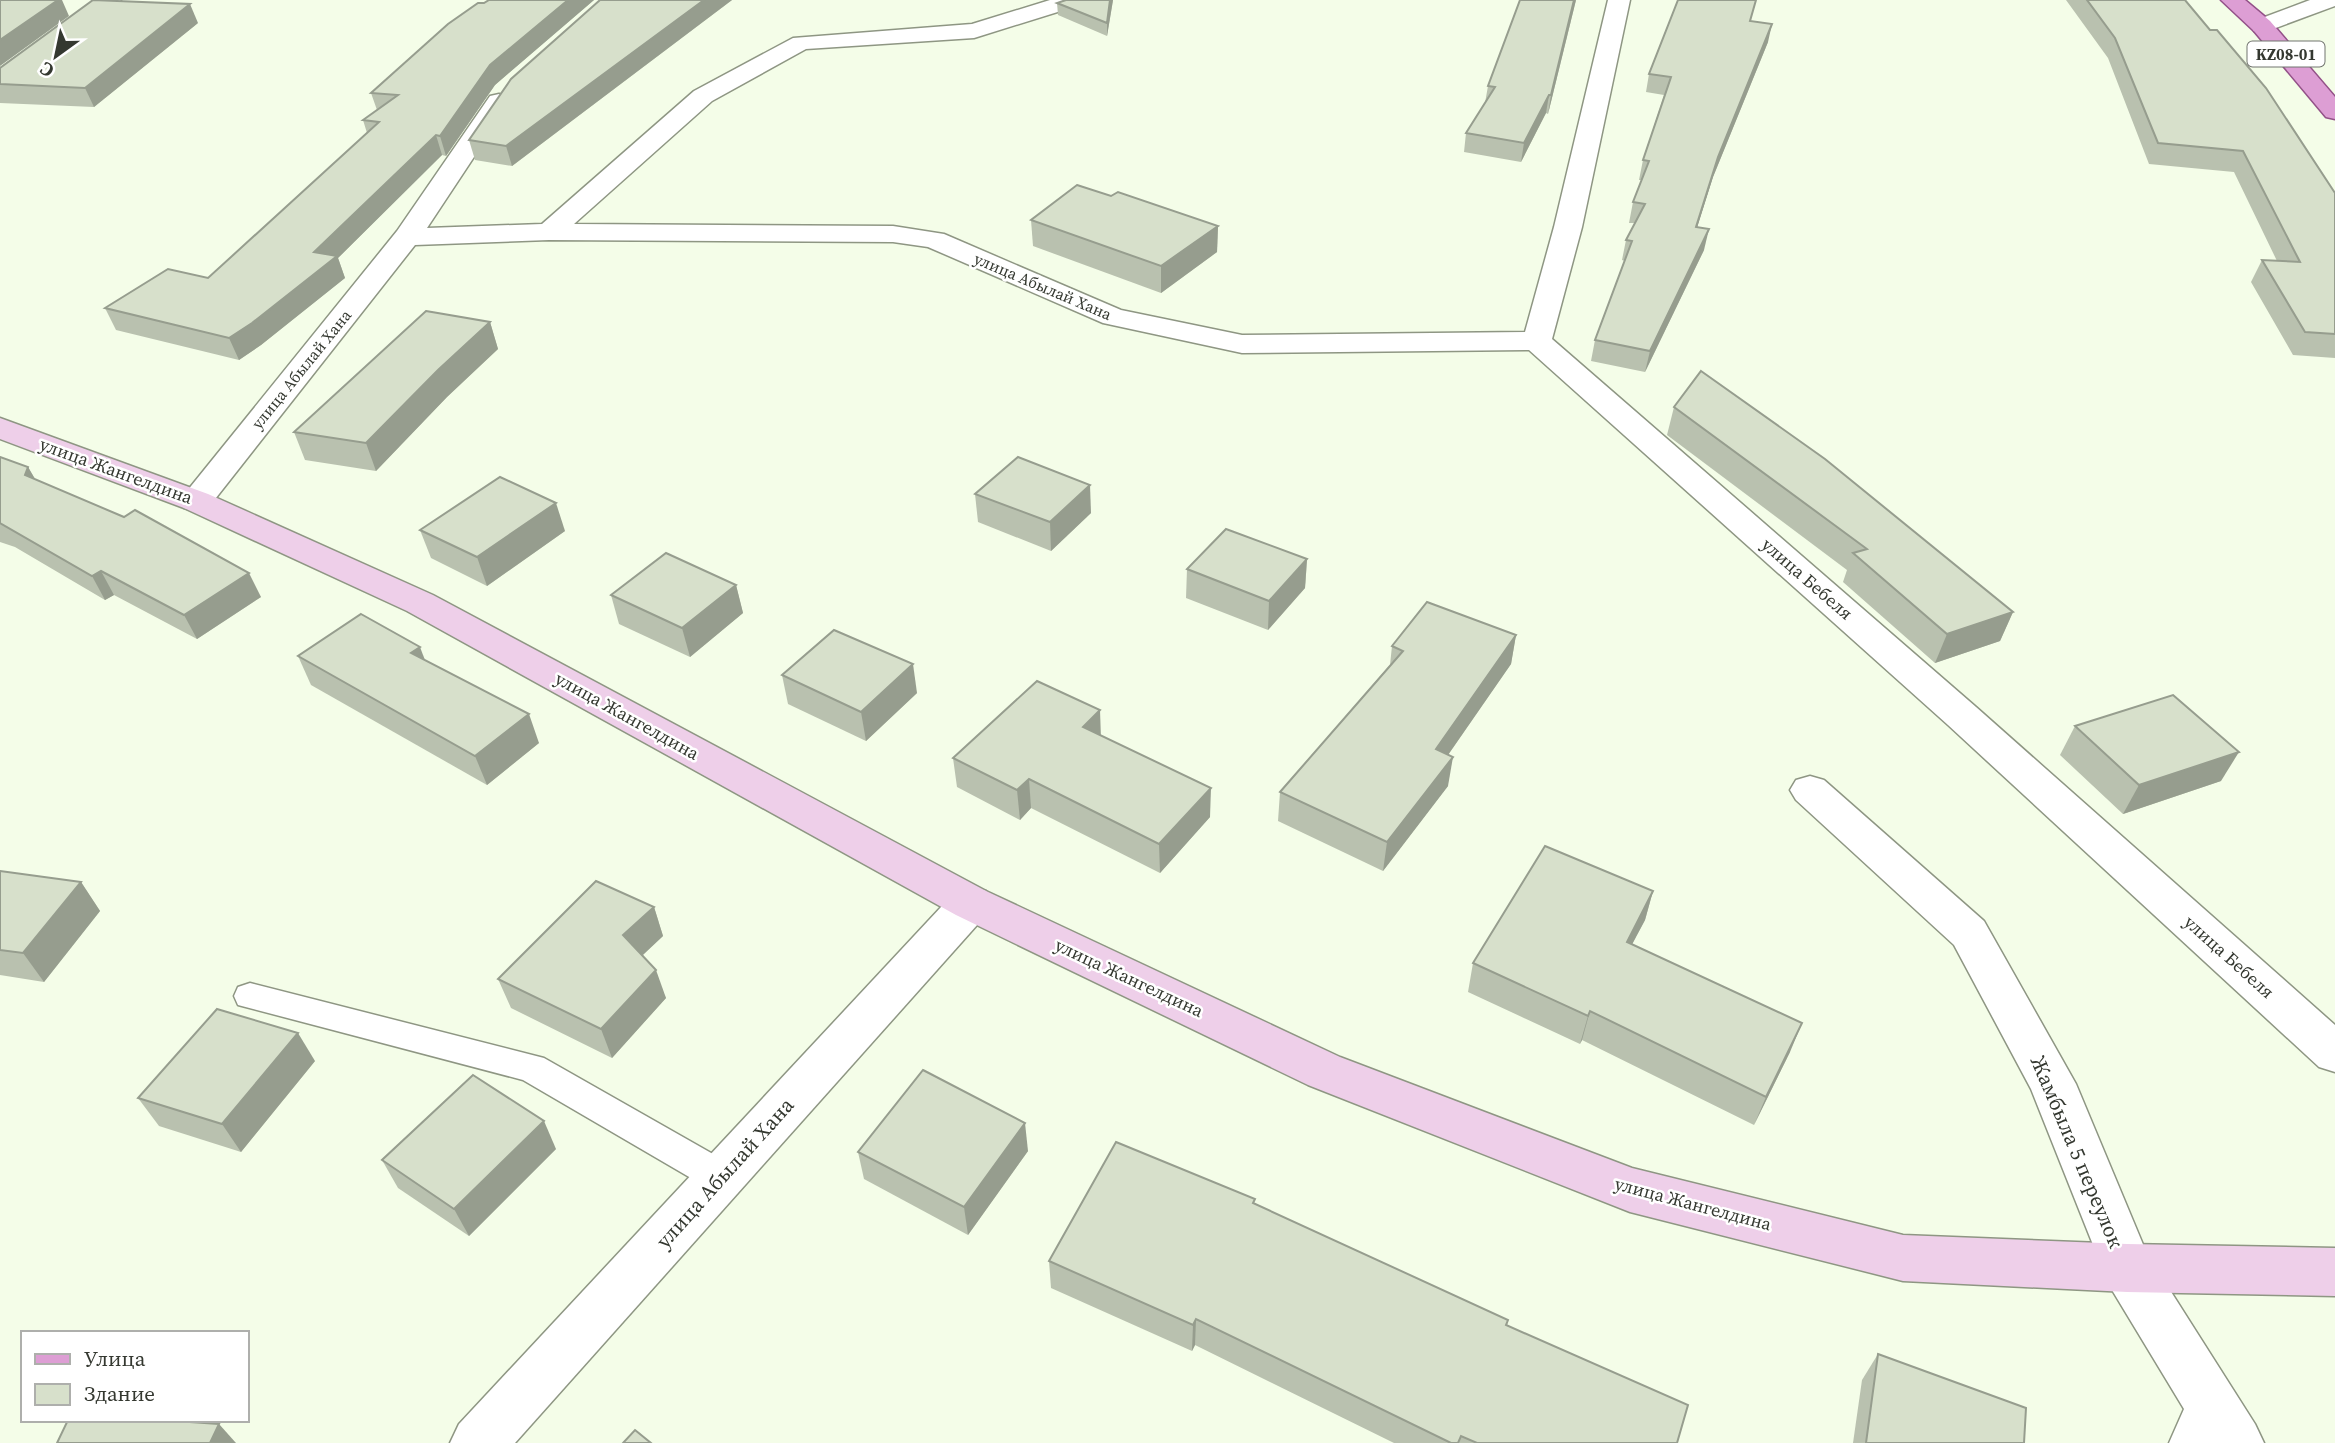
<svg xmlns="http://www.w3.org/2000/svg" width="2335" height="1443" font-family="'Source Serif 4',serif">
	<style>
		.lines { fill: none; stroke-linecap: round; stroke-linejoin: round }
		.lane-casing { stroke: #8e9683; stroke-width: 3 }
		.street-casing { stroke: #8e9683; stroke-width: 3 }
		.secondary-casing { stroke: #8e9683; stroke-width: 3 }
		.primary-casing { stroke: #935188; stroke-width: 3 }
		.lane { fill: #fff; fill-rule: evenodd }
		.street { fill: #fff; fill-rule: evenodd }
		.secondary { fill: #eecfe9; fill-rule: evenodd }
		.primary { fill: #dd9ed4; fill-rule: evenodd }
		.wall { fill: #b9c1af }
		.shaded-wall { fill: #969d8e }
		.building { fill: #d7e0cb; stroke: #969d8e; stroke-width: 2 }
		.labels { text-anchor: middle; stroke-width: 5; stroke-linejoin: round; paint-order: stroke }
		.shield { fill: #fff; stroke: #71746e; stroke-width: 2 }
		.shield-label { font-size: 16px; font-weight: bold; fill: #343830 }
		.far-street-label { font-size: 16px; fill: #343830; stroke: #fff }
		.street-label { font-size: 18px; fill: #343830; stroke: #fff }
		.near-street-label { font-size: 21px; fill: #343830; stroke: #fff }
	</style>
	<rect width="100%" height="100%" fill="#f4fde8"/>
	<g class="lines">
		<g class="lane-casing">
			<polygon id="lane" points="250,983 544,1058 734,1166 739,1177 734,1188 721,1193 708,1188 523,1080 238,1005 234,996 238,987"/>
		</g>
		<g class="street-casing">
			<g id="street">
				<polygon points="96,0 121,0 8,85 0,87 0,69"/>
				<polygon points="1050,0 1083,0 1080,5 974,38 806,49 712,101 574,224 893,226 944,234 1121,310 1242,335 1525,332 1554,227 1608,0 1630,0 1582,227 1552,339 1976,707 2335,1025 2335,1072 2319,1067 1948,725 1529,350 1242,353 1103,323 928,247 893,242 549,240 415,245 208,508 196,511 184,508 179,501 397,231 490,96 499,94 508,96 511,101 427,228 542,224 694,91 793,38 972,24"/>
				<polygon points="2310,0 2335,0 2335,6 2262,33 2254,31 2251,26 2254,21"/>
				<polygon points="1810,776 1824,780 1984,921 2076,1084 2147,1254 2255,1424 2264,1443 2169,1443 2184,1409 2109,1285 2031,1089 1954,945 1796,800 1790,790 1796,780"/>
				<polygon points="971,887 986,891 992,903 986,915 515,1443 450,1443 459,1424 956,891"/>
			</g>
		</g>
		<g class="secondary-casing">
			<polygon id="secondary" points="0,418 208,494 433,595 986,891 1340,1057 1632,1168 1903,1235 2127,1244 2335,1248 2335,1296 2127,1292 1903,1281 1630,1212 1308,1085 956,915 407,611 184,508 0,439"/>
		</g>
		<g class="primary-casing">
			<polygon id="primary" points="2221,0 2245,0 2270,21 2335,97 2335,119 2326,117 2254,31"/>
		</g>
		<use href="#lane" class="lane"/>
		<use href="#street" class="street"/>
		<use href="#secondary" class="secondary"/>
		<use href="#primary" class="primary"/>
	</g>
	<g class="wall">
		<polygon points="489,0 594,0 495,85 446,156 442,155 338,258 345,278 261,345 239,360 116,330 105,308 208,278 367,133 363,120 377,110 371,93"/>
		<polygon points="600,0 732,0 512,166 475,160 469,140"/>
		<polygon points="1113,0 1107,36 1058,15 1057,3"/>
		<polygon points="1576,0 1548,114 1546,113 1521,162 1464,152 1466,133 1485,103 1488,86"/>
		<polygon points="2066,0 2185,0 2335,193 2335,358 2293,355 2251,282 2262,260 2277,261 2234,172 2149,164 2108,58"/>
		<polygon points="1751,21 1768,42 1713,177 1697,227 1704,250 1645,372 1591,361 1595,340 1625,261 1622,260 1626,240 1635,223 1629,223 1633,202 1642,180 1639,180 1643,160 1664,95 1646,92 1649,74"/>
		<polygon points="198,23 94,107 0,103 0,68"/>
		<polygon points="1111,196 1218,226 1217,252 1161,293 1033,246 1031,220"/>
		<polygon points="490,322 498,349 447,397 376,471 305,460 294,432"/>
		<polygon points="1674,407 2013,612 2000,641 1935,663 1843,582 1847,570 1667,435"/>
		<polygon points="0,457 28,467 35,479 261,597 197,639 114,595 105,600 15,547 0,542"/>
		<polygon points="975,494 1091,513 1051,551 978,522"/>
		<polygon points="420,530 565,531 487,586 431,558"/>
		<polygon points="1307,559 1305,588 1268,630 1186,598 1187,569"/>
		<polygon points="736,585 743,613 690,657 619,624 611,595"/>
		<polygon points="1516,635 1511,664 1448,755 1448,786 1383,871 1278,821 1280,792 1390,665 1392,646"/>
		<polygon points="298,656 425,661 539,743 487,785 311,685"/>
		<polygon points="782,675 917,693 866,741 788,704"/>
		<polygon points="2075,726 2221,781 2123,814 2060,755"/>
		<polygon points="1101,735 1210,817 1160,873 1031,808 1020,820 957,787 953,758"/>
		<polygon points="0,871 81,882 100,911 44,982 0,975"/>
		<polygon points="1653,891 1645,920 1632,944 1790,1052 1754,1125 1582,1040 1580,1044 1468,992 1473,963"/>
		<polygon points="654,907 663,936 643,955 666,998 612,1058 511,1008 498,979"/>
		<polygon points="315,1061 241,1152 159,1126 138,1098"/>
		<polygon points="556,1149 469,1236 398,1188 382,1160"/>
		<polygon points="1028,1151 968,1235 864,1179 858,1152"/>
		<polygon points="1254,1204 1508,1320 1507,1326 1677,1443 1394,1443 1195,1345 1192,1351 1051,1288 1049,1261"/>
		<polygon points="1878,1354 2024,1443 1853,1443 1862,1380"/>
	</g>
	<g class="shaded-wall">
		<polygon points="58,0 62,0 69,16 0,66 0,40"/>
		<polygon points="568,0 594,0 495,85 446,156 440,136 490,65"/>
		<polygon points="704,0 732,0 512,166 506,146"/>
		<polygon points="1110,0 1113,0 1107,36 1107,23"/>
		<polygon points="1574,0 1576,0 1548,114 1551,95"/>
		<polygon points="190,4 198,23 94,107 85,88"/>
		<polygon points="1772,24 1768,42 1713,177 1691,247 1696,227 1718,157"/>
		<polygon points="1549,95 1546,113 1521,162 1524,143"/>
		<polygon points="436,135 442,155 338,258 345,278 261,345 239,360 229,338 314,252"/>
		<polygon points="1218,226 1217,252 1161,293 1161,266"/>
		<polygon points="1709,229 1704,250 1645,372 1650,351"/>
		<polygon points="490,322 498,349 447,397 376,471 366,443 438,370"/>
		<polygon points="28,467 42,491 25,475"/>
		<polygon points="1090,485 1091,513 1051,551 1050,522"/>
		<polygon points="556,503 565,531 487,586 477,557"/>
		<polygon points="1307,559 1305,588 1268,630 1269,601"/>
		<polygon points="101,571 114,595 105,600 92,576"/>
		<polygon points="249,573 261,597 197,639 184,615"/>
		<polygon points="736,585 743,613 690,657 682,628"/>
		<polygon points="2013,612 2000,641 1935,663 1947,634"/>
		<polygon points="1516,635 1511,664 1432,778 1436,749"/>
		<polygon points="420,647 431,676 411,653"/>
		<polygon points="913,664 917,693 866,741 861,712"/>
		<polygon points="1100,710 1101,739 1083,727"/>
		<polygon points="529,714 539,743 487,785 475,756"/>
		<polygon points="2239,752 2221,781 2123,814 2139,785"/>
		<polygon points="1453,757 1448,786 1383,871 1387,842"/>
		<polygon points="1029,779 1031,808 1020,820 1017,790"/>
		<polygon points="1211,788 1210,817 1160,873 1159,844"/>
		<polygon points="81,882 100,911 44,982 23,953"/>
		<polygon points="1653,891 1645,920 1618,971 1627,942"/>
		<polygon points="654,907 663,936 633,964 623,935"/>
		<polygon points="656,970 666,998 612,1058 601,1029"/>
		<polygon points="1590,1011 1582,1040 1580,1044 1588,1016"/>
		<polygon points="1802,1023 1790,1052 1754,1125 1766,1097"/>
		<polygon points="298,1033 315,1061 241,1152 222,1124"/>
		<polygon points="544,1121 556,1149 469,1236 454,1209"/>
		<polygon points="1025,1123 1028,1151 968,1235 964,1207"/>
		<polygon points="1196,1319 1195,1345 1192,1351 1193,1325"/>
		<polygon points="219,1424 236,1443 210,1443"/>
	</g>
	<g class="building">
		<polygon points="0,0 58,0 0,40"/>
		<polygon points="93,0 190,4 85,88 0,84 0,68"/>
		<polygon points="489,0 568,0 490,65 440,136 436,135 314,252 337,256 252,323 229,338 105,308 168,269 208,278 379,122 363,120 398,95 371,93 448,24 478,3 484,3"/>
		<polygon points="600,0 704,0 506,146 469,140 511,79"/>
		<polygon points="1066,0 1110,0 1107,23 1057,3"/>
		<polygon points="1520,0 1574,0 1551,95 1549,95 1524,143 1466,133 1495,87 1488,86"/>
		<polygon points="1678,0 1756,0 1750,21 1772,24 1718,157 1696,227 1709,229 1650,351 1595,340 1632,241 1626,240 1645,204 1633,202 1649,161 1643,160 1671,77 1649,74"/>
		<polygon points="2087,0 2185,0 2210,30 2217,30 2266,88 2335,193 2335,334 2305,332 2262,260 2300,262 2243,151 2158,143 2115,38"/>
		<polygon points="1077,185 1111,196 1118,192 1218,226 1161,266 1031,220"/>
		<polygon points="426,311 490,322 438,370 366,443 294,432"/>
		<polygon points="1701,371 1825,459 2013,612 1947,634 1853,553 1867,549 1674,407"/>
		<polygon points="0,457 28,467 25,475 124,517 135,510 249,573 184,615 101,571 92,576 0,523"/>
		<polygon points="1018,457 1090,485 1050,522 975,494"/>
		<polygon points="500,477 556,503 477,557 420,530"/>
		<polygon points="1226,529 1307,559 1269,601 1187,569"/>
		<polygon points="666,553 736,585 682,628 611,595"/>
		<polygon points="1427,602 1516,635 1436,749 1453,757 1387,842 1280,792 1403,651 1392,646"/>
		<polygon points="361,614 420,647 411,653 529,714 475,756 298,656"/>
		<polygon points="834,630 913,664 861,712 782,675"/>
		<polygon points="1037,681 1100,710 1083,727 1211,788 1159,844 1029,779 1017,790 953,758"/>
		<polygon points="2173,695 2239,752 2139,785 2075,726"/>
		<polygon points="1545,846 1653,891 1627,942 1802,1023 1766,1097 1590,1011 1588,1016 1473,963"/>
		<polygon points="0,871 81,882 23,953 0,950"/>
		<polygon points="596,881 654,907 623,935 656,970 601,1029 498,979"/>
		<polygon points="217,1009 298,1033 222,1124 138,1098"/>
		<polygon points="923,1070 1025,1123 964,1207 858,1152"/>
		<polygon points="473,1075 544,1121 454,1209 382,1160"/>
		<polygon points="1116,1142 1255,1199 1253,1203 1508,1320 1506,1325 1688,1405 1677,1443 1477,1443 1461,1436 1458,1443 1451,1443 1196,1319 1193,1325 1049,1261"/>
		<polygon points="1878,1354 2026,1408 2024,1443 1866,1443"/>
		<polygon points="68,1420 160,1420 219,1424 210,1443 57,1443"/>
		<polygon points="635,1430 651,1443 623,1443"/>
	</g>
	<g class="labels">
		<rect class="shield" x="2247.5" y="41.5" width="77" height="25" rx="5"/>
		<g class="shield-label">
			<text x="2286" y="60">KZ08-01</text>
		</g>
		<g class="far-street-label">
			<text transform="translate(1043 286) rotate(23)" y="6">улица Абылай Хана</text>
			<text transform="translate(301 369) rotate(-51)" y="6">улица Абылай Хана</text>
		</g>
		<g class="street-label">
			<text transform="translate(116 471) rotate(20)" y="6">улица Жангелдина</text>
			<text transform="translate(1807 579) rotate(41)" y="6">улица Бебеля</text>
			<text transform="translate(627 716) rotate(29)" y="6">улица Жангелдина</text>
			<text transform="translate(2229 957) rotate(42)" y="6">улица Бебеля</text>
			<text transform="translate(1129 978) rotate(25)" y="6">улица Жангелдина</text>
			<text transform="translate(1693 1204) rotate(15)" y="6">улица Жангелдина</text>
		</g>
		<g class="near-street-label">
			<text transform="translate(2077 1152) rotate(67)" y="7">Жамбыла 5 переулок</text>
			<text transform="translate(725 1173) rotate(-48)" y="7">улица Абылай Хана</text>
		</g>
	</g>
	<rect x="21" y="1331" width="228" height="91" fill="#ffffff" stroke="#aeafac" stroke-width="2"/>
	<rect x="35" y="1354" width="35" height="10" fill="#dd9ed4" stroke="#aeafac" stroke-width="2"/>
	<text x="84" y="1366" font-size="21" fill="#343830">Улица</text>
	<rect x="35" y="1384" width="35" height="21" fill="#d7e0cb" stroke="#aeafac" stroke-width="2"/>
	<text x="84" y="1401" font-size="21" fill="#343830">Здание</text>
	<g transform="translate(56 56) rotate(213)" stroke="#ffffff" stroke-width="5" paint-order="stroke">
	<path d="M0-5L12 26L0 18L-12 26Z" fill="#343830"/>
	<text y="-10" font-size="19" font-weight="bold" text-anchor="middle" fill="#343830">С</text>
	</g>
</svg>
